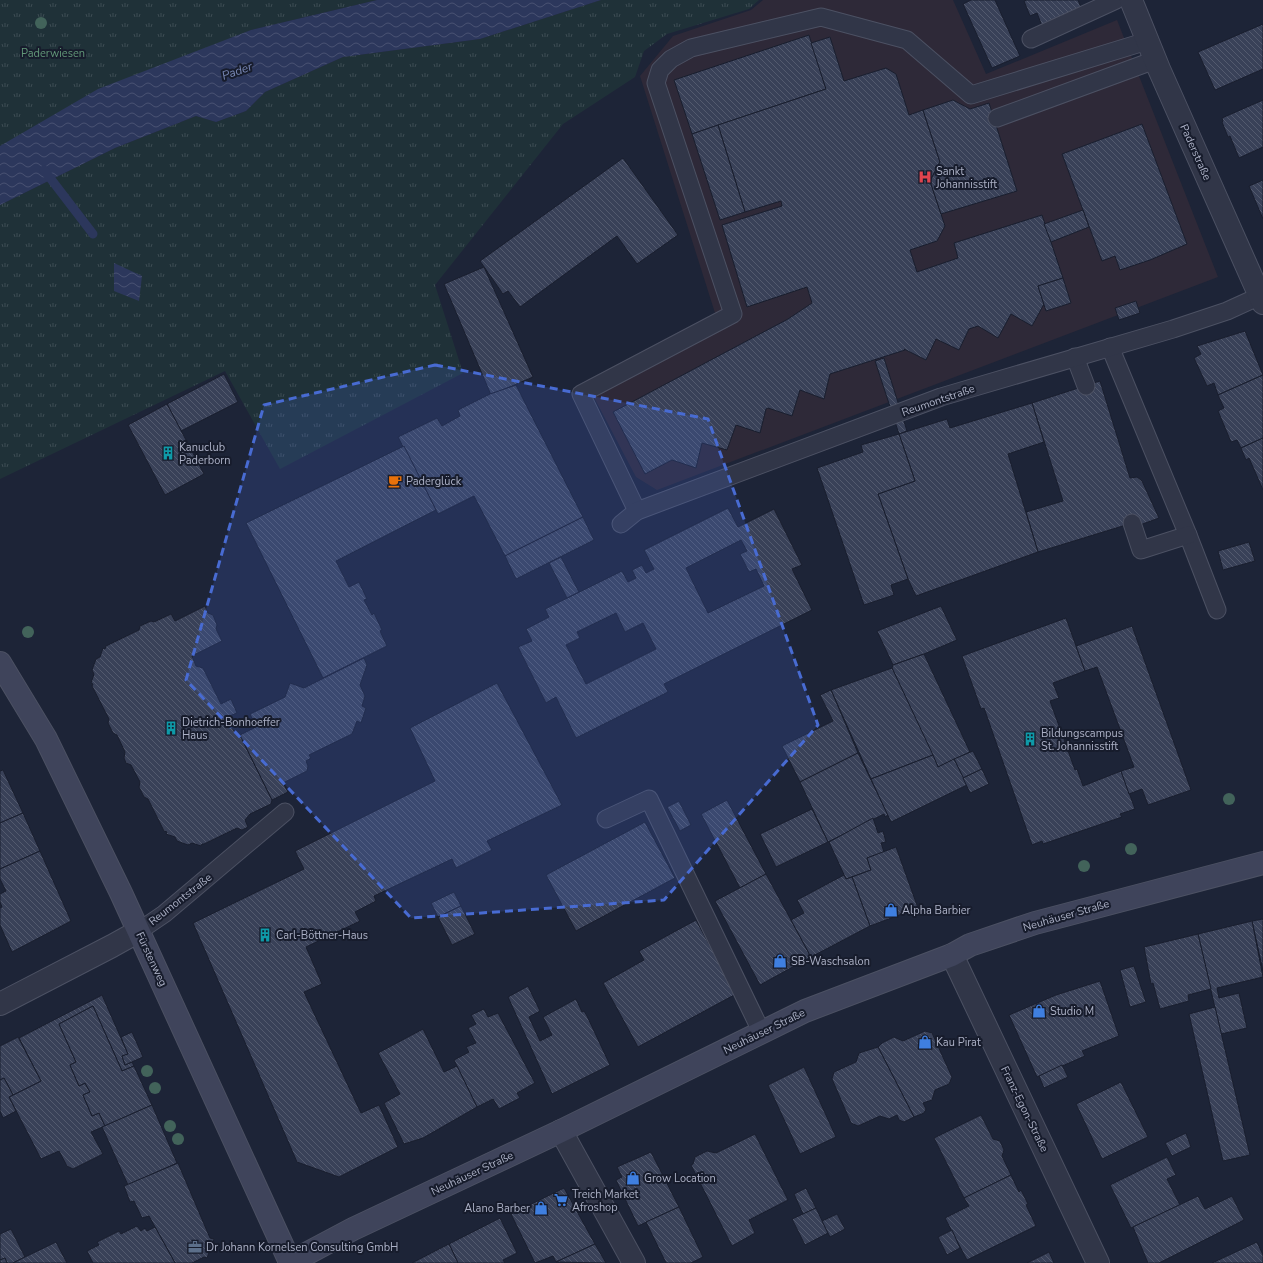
<svg xmlns="http://www.w3.org/2000/svg" width="1263" height="1263" font-family="'Nunito Sans',sans-serif">
	<style>
		.medical { fill: #2e2938 }
		.park { fill: url(#park-tufts) }
		.water { fill: url(#water-waves) }
		.lines { fill: none; stroke-linecap: round; stroke-linejoin: round }
		.stream { stroke: #2c375c; stroke-width: 9 }
		.building { fill: url(#building-back-hatch); stroke: #191e2e; fill-rule: evenodd }
		.service-casing { stroke: #4c5163; stroke-width: 19 }
		.minor-casing { stroke: #4c5163; stroke-width: 24 }
		.secondary-casing { stroke: #4c5163; stroke-width: 24 }
		.service { stroke: #313648; stroke-width: 17 }
		.minor { stroke: #313648; stroke-width: 22 }
		.secondary { stroke: #3f445b; stroke-width: 22 }
		.tree { fill: #42635a }
		.marked { fill: #486bd2; fill-opacity: 0.2; stroke: #486bd2; stroke-width: 3; stroke-dasharray: 8 5; stroke-linejoin: round }
		.labels { text-anchor: middle; stroke-width: 4; stroke-linejoin: round; paint-order: stroke }
		.park-label { font-size: 11px; fill: #619677; stroke: #171c2c }
		.street-label { font-size: 11px; fill: #abb0c5; stroke: #171c2c }
		.poi-label { font-size: 11px; fill: #abb0c5; stroke: #171c2c; text-anchor: start }
		.water-label { font-size: 12px; font-style: italic; fill: #7887b4; stroke: #171c2c }
	</style>
	<defs>
		<pattern id="park-tufts" width="24" height="20" patternUnits="userSpaceOnUse"><rect width="24" height="20" fill="#1f3138"/><path d="M3 7l-1-3M5 7V3M7 7l1-3M15 17l-1-3M17 17v-4M19 17l1-3" fill="none" stroke="#3d4c53"/></pattern>
		<pattern id="water-waves" width="16" height="10" patternUnits="userSpaceOnUse"><rect width="16" height="10" fill="#2c375c"/><path d="M0 5q4-4 8 0t8 0" fill="none" stroke="#485172"/></pattern>
		<pattern id="building-back-hatch" width="6" height="6" patternUnits="userSpaceOnUse"><rect width="6" height="6" fill="#394158"/><path d="M-1 5l2 2M0 0l6 6M5-1l2 2" fill="none" stroke="#535a6e"/></pattern>
	</defs>
	<rect width="100%" height="100%" fill="#1d2437"/>
	<polygon class="medical" points="763,0 953,0 986,74 1117,20 1218,277 657,490 636,477 588,386 715,313 640,76 673,36 751,10"/>
	<g class="park">
		<polygon points="0,0 377,0 251,30 0,146"/>
		<polygon points="601,0 759,0 749,9 667,34 644,51 635,77 563,124 435,285 463,373 280,469 225,371 0,479 0,205 115,148 196,116 216,122 246,111 265,92 343,57 480,39"/>
	</g>
	<g class="water">
		<polygon points="377,0 601,0 480,39 343,57 265,92 246,111 216,122 196,116 115,148 0,205 0,146 98,89 251,30"/>
		<polygon points="114,263 142,276 139,301 114,291"/>
	</g>
	<g class="lines">
		<polyline class="stream" points="44,170 93,234"/>
	</g>
	<g class="building">
		<polygon points="971,0 995,0 1020,56 992,68 963,4"/>
		<polygon points="1027,0 1078,0 1082,10 1042,26 1037,13 1030,16 1024,1"/>
		<polygon points="1263,24 1263,69 1215,90 1198,52"/>
		<polygon points="809,35 826,89 692,134 674,80"/>
		<polygon points="830,37 844,81 886,68 896,74 909,115 923,110 940,162 930,181 945,226 937,241 910,250 917,272 958,258 954,243 1042,215 1063,278 1038,286 1044,304 1032,326 1011,314 998,338 978,326 969,329 959,350 936,339 926,360 904,349 905,350 830,374 824,399 800,390 792,416 768,408 766,409 760,433 736,425 727,450 702,443 696,468 672,460 645,474 613,412 788,319 812,303 807,287 747,307 722,225 782,206 781,201 745,212 718,125 826,89 811,43"/>
		<polygon points="953,100 970,109 989,103 1017,191 941,214 930,181 940,162 923,110"/>
		<polygon points="1263,100 1263,147 1239,158 1230,136 1228,137 1222,122 1223,121 1222,118"/>
		<polygon points="1142,124 1187,244 1150,260 1120,270 1115,256 1102,261 1062,154"/>
		<polygon points="718,125 745,212 720,220 692,134"/>
		<polygon points="623,158 678,235 637,264 617,236 520,307 508,291 503,294 480,261"/>
		<polygon points="1263,180 1263,219 1249,186"/>
		<polygon points="1083,210 1089,227 1051,242 1044,224"/>
		<polygon points="484,267 533,377 491,395 444,284"/>
		<polygon points="1063,278 1071,303 1046,311 1038,286"/>
		<polygon points="1136,301 1140,313 1119,320 1115,308"/>
		<polygon points="1245,331 1263,375 1218,395 1214,383 1207,386 1194,358 1201,354 1197,346"/>
		<polygon points="884,358 907,431 899,434 875,361"/>
		<polygon points="224,374 238,402 181,431 167,404"/>
		<polygon points="1263,375 1263,438 1241,448 1237,440 1231,442 1218,411 1224,408 1218,395"/>
		<polygon points="1100,381 1130,478 1137,477 1142,481 1159,518 1140,525 1139,521 1038,552 1026,512 1063,501 1032,403"/>
		<polygon points="516,385 583,517 505,556 474,496 438,514 398,437 437,418 442,426 460,416 458,410 490,394"/>
		<polygon points="1032,403 1044,442 1008,454 1038,552 916,596 908,579 878,494 915,481 899,434 947,419 950,428"/>
		<polygon points="167,404 204,474 165,495 128,425"/>
		<polygon points="899,434 915,481 878,494 908,579 891,585 894,595 864,605 817,468 863,452 861,445"/>
		<polygon points="1263,438 1263,490 1249,458 1246,460 1241,448"/>
		<polygon points="404,446 436,510 336,561 349,587 359,582 367,599 364,600 372,615 374,613 382,630 380,631 387,646 323,678 246,523"/>
		<path d="M728,508L738,527L774,509L802,565L792,569L812,610L664,684L668,692L576,738L556,697L546,703L518,647L532,641L526,629L549,617L545,609L622,571L628,582L636,578L632,570L642,565L646,573L654,569L644,550ZM741,540L747,551L740,554L749,572L756,569L764,586L708,613L686,568ZM616,613L625,632L643,623L656,649L586,684L566,645L580,638L577,632Z"/>
		<polygon points="583,517 594,540 516,579 505,556"/>
		<polygon points="1249,542 1255,561 1223,570 1218,551"/>
		<polygon points="561,557 579,592 567,598 549,563"/>
		<polygon points="205,606 208,613 213,615 217,625 216,629 222,641 192,656 196,666 203,668 221,704 231,699 237,713 227,717 235,733 240,735 272,800 271,804 250,814 245,820 248,827 242,830 237,828 204,844 202,844 201,846 192,843 188,845 177,841 175,837 166,834 167,832 164,831 148,799 144,797 139,787 140,782 131,765 126,763 124,758 125,752 117,735 113,733 108,723 109,719 92,686 93,684 91,683 94,674 92,670 96,659 100,657 103,648 105,649 106,646 139,630 140,626 151,621 154,622 171,614 175,621"/>
		<polygon points="941,606 957,640 924,654 893,665 877,631"/>
		<polygon points="1066,618 1085,671 1053,683 1059,698 1050,701 1075,770 1077,769 1083,786 1121,771 1135,809 1120,814 1122,817 1043,844 1042,841 1032,845 984,708 981,709 962,656"/>
		<polygon points="1132,626 1191,790 1148,805 1142,789 1129,794 1121,771 1134,767 1097,667 1085,671 1076,646"/>
		<polygon points="924,654 970,752 938,767 892,668 893,665"/>
		<polygon points="364,658 367,665 360,685 365,696 362,706 366,708 361,723 357,721 352,734 309,755 311,758 306,761 308,766 307,771 283,783 288,792 272,800 240,735 256,727 250,714 285,697 290,683 304,688"/>
		<polygon points="892,668 933,755 871,779 831,690"/>
		<polygon points="497,683 562,805 487,841 492,850 456,868 452,859 374,896 376,901 355,912 360,921 306,947 322,984 304,992 361,1113 379,1105 398,1147 339,1177 297,1162 193,923 304,869 295,851 435,781 410,728"/>
		<polygon points="831,690 858,753 800,782 782,746 833,721 820,695"/>
		<polygon points="973,751 982,769 963,778 954,759"/>
		<polygon points="858,753 888,815 885,817 884,814 828,842 800,782"/>
		<polygon points="933,755 938,767 954,759 967,785 891,822 871,779"/>
		<polygon points="982,769 989,784 970,793 963,778"/>
		<polygon points="3,770 23,813 0,823 0,771"/>
		<polygon points="727,800 766,874 740,888 701,814"/>
		<polygon points="679,801 691,825 680,831 667,807"/>
		<polygon points="812,809 828,842 776,867 760,834"/>
		<polygon points="23,813 40,851 0,869 0,823"/>
		<polygon points="873,818 878,833 883,831 886,842 881,843 884,852 867,858 871,870 846,879 829,842"/>
		<polygon points="645,822 675,878 576,931 546,875"/>
		<polygon points="896,847 918,908 870,926 852,877 871,870 867,858"/>
		<polygon points="40,851 71,921 12,952 0,925 0,908 2,907 0,902 0,894 6,891 0,879 0,869"/>
		<polygon points="766,874 811,957 760,985 715,901"/>
		<polygon points="844,875 846,879 852,877 870,926 811,957 791,920 804,913 797,900"/>
		<polygon points="454,892 461,906 438,917 431,903"/>
		<polygon points="461,906 475,934 452,945 438,917"/>
		<polygon points="1263,919 1263,971 1252,921"/>
		<polygon points="696,920 736,994 638,1047 603,983 644,960 639,951"/>
		<polygon points="1252,921 1263,977 1217,988 1219,998 1239,993 1247,1028 1221,1034 1198,934"/>
		<polygon points="1198,934 1211,989 1188,995 1189,1001 1160,1009 1153,983 1151,984 1144,947"/>
		<polygon points="1134,966 1146,1002 1130,1007 1120,970"/>
		<polygon points="1100,981 1119,1036 1082,1051 1085,1056 1037,1077 1009,1015 1056,995"/>
		<polygon points="528,986 540,1011 529,1017 540,1041 552,1035 543,1017 576,999 582,1012 584,1011 587,1016 610,1065 552,1094 508,997"/>
		<polygon points="102,995 128,1054 122,1056 125,1065 132,1062 134,1066 122,1071 93,1006 59,1024 76,1062 70,1065 79,1086 85,1083 90,1092 83,1095 92,1116 99,1113 105,1126 91,1132 103,1154 73,1169 67,1166 59,1151 41,1159 9,1097 41,1081 19,1038"/>
		<polygon points="93,1006 122,1071 134,1066 152,1105 105,1126 99,1113 92,1116 83,1095 90,1092 85,1083 79,1086 70,1065 76,1062 59,1024"/>
		<polygon points="1215,1007 1250,1155 1223,1161 1189,1014"/>
		<polygon points="484,1009 488,1017 498,1013 535,1083 517,1093 520,1098 499,1109 493,1099 477,1107 454,1060 469,1052 466,1047 476,1043 468,1028 476,1024 471,1015"/>
		<polygon points="423,1029 444,1072 457,1066 477,1107 423,1138 404,1144 384,1103 400,1094 378,1053"/>
		<polygon points="925,1031 932,1033 952,1077 949,1084 935,1090 932,1100 923,1103 926,1109 924,1113 914,1117 878,1047 882,1043 894,1037 903,1041"/>
		<polygon points="132,1032 143,1057 125,1065 122,1056 128,1054 121,1037"/>
		<polygon points="18,1037 41,1081 13,1095 4,1078 0,1080 0,1046"/>
		<polygon points="878,1047 914,1117 904,1122 899,1120 897,1115 889,1119 880,1116 858,1126 851,1123 832,1079 834,1072 856,1062 859,1053"/>
		<polygon points="1062,1065 1068,1077 1044,1088 1039,1076"/>
		<polygon points="804,1067 836,1137 800,1154 768,1085"/>
		<polygon points="4,1078 13,1095 9,1097 16,1111 3,1118 0,1111 0,1080"/>
		<polygon points="1121,1082 1148,1137 1102,1159 1076,1104"/>
		<polygon points="152,1105 177,1163 128,1185 102,1127"/>
		<polygon points="981,1115 993,1139 1000,1141 1004,1150 1002,1156 1011,1175 964,1198 934,1138"/>
		<polygon points="1186,1133 1191,1147 1172,1156 1165,1143"/>
		<polygon points="755,1134 788,1200 749,1220 755,1233 732,1246 691,1165 693,1164 695,1157 707,1151 716,1153"/>
		<polygon points="651,1152 679,1207 638,1226 616,1180 622,1177 617,1167"/>
		<polygon points="1167,1157 1176,1175 1167,1179 1180,1205 1131,1228 1110,1185"/>
		<polygon points="178,1163 210,1238 214,1239 207,1258 204,1257 192,1263 175,1263 149,1216 142,1218 134,1201 130,1202 124,1186"/>
		<polygon points="1011,1175 1019,1192 1021,1190 1028,1204 1026,1205 1036,1226 967,1260 945,1218 969,1206 964,1198"/>
		<polygon points="564,1188 595,1244 556,1262 553,1256 535,1263 511,1214"/>
		<polygon points="806,1188 816,1208 803,1214 794,1194"/>
		<polygon points="1198,1196 1205,1209 1232,1196 1244,1220 1159,1263 1148,1263 1133,1227"/>
		<polygon points="679,1207 703,1257 691,1263 666,1263 646,1222"/>
		<polygon points="816,1208 828,1233 805,1245 792,1219"/>
		<polygon points="837,1214 845,1229 830,1237 822,1221"/>
		<polygon points="500,1218 517,1253 503,1260 505,1263 458,1263 449,1244"/>
		<polygon points="137,1226 141,1231 145,1228 147,1231 155,1227 175,1263 93,1263 87,1251 99,1245 97,1242 119,1231 121,1234"/>
		<polygon points="11,1229 25,1257 13,1263 7,1263 5,1258 0,1260 0,1234"/>
		<polygon points="952,1230 960,1248 947,1255 938,1237"/>
		<polygon points="56,1242 67,1263 13,1263 25,1257"/>
		<polygon points="1257,1242 1263,1255 1263,1263 1212,1263"/>
		<polygon points="449,1244 458,1263 412,1263 439,1249"/>
		<polygon points="595,1244 606,1263 556,1262"/>
		<polygon points="1049,1252 1054,1263 1027,1263"/>
		<polygon points="5,1258 7,1263 0,1263 0,1260"/>
	</g>
	<g class="lines">
		<g class="service-casing">
			<g id="service">
				<polyline points="1031,39 1116,0"/>
				<polyline points="997,118 1155,60"/>
				<polyline points="1110,347 1188,535 1217,610"/>
				<polyline points="1075,357 1086,386"/>
				<polyline points="637,511 581,394 733,314 656,83 660,70 671,59 691,48 821,17 907,40 971,95 1147,41"/>
				<polyline points="1132,523 1141,550 1188,535"/>
				<polyline points="621,524 637,511 941,397 1173,329 1227,311 1260,296"/>
				<polyline points="606,819 649,799 761,1031"/>
				<polyline points="139,931 164,914 285,812"/>
			</g>
		</g>
		<g class="minor-casing">
			<g id="minor">
				<polyline points="1131,0 1159,69 1263,303"/>
				<polyline points="952,955 1098,1263"/>
				<polyline points="0,1004 112,946 139,931"/>
				<polyline points="561,1131 634,1263"/>
			</g>
		</g>
		<g class="secondary-casing">
			<g id="secondary">
				<polyline points="0,663 46,739 121,893 290,1262"/>
				<polyline points="289,1263 353,1229 561,1131 805,1011 952,955 970,945 1035,923 1263,863"/>
			</g>
		</g>
		<use href="#service" class="service"/>
		<use href="#minor" class="minor"/>
		<use href="#secondary" class="secondary"/>
	</g>
	<g class="tree">
		<circle cx="41" cy="23" r="6"/>
		<circle cx="28" cy="632" r="6"/>
		<circle cx="1229" cy="799" r="6"/>
		<circle cx="1131" cy="849" r="6"/>
		<circle cx="1084" cy="866" r="6"/>
		<circle cx="147" cy="1071" r="6"/>
		<circle cx="155" cy="1088" r="6"/>
		<circle cx="170" cy="1126" r="6"/>
		<circle cx="178" cy="1139" r="6"/>
	</g>
	<path class="marked" d="M435,365L708,419L818,725L664,900L411,918L186,680L264,405Z"/>
	<defs>
		<g id="hospital-bare" transform="scale(1.08)"><path d="M-5-5h3v3.5h4V-5h3V5h-3V1.5h-4V5h-3Z" fill="#e0444e" stroke="#171c2c" stroke-width="2.5" paint-order="stroke"/></g>
		<g id="building-bare" transform="scale(1.08)"><path d="M-4-6H4V6H1V3H-1V6H-4ZM-2.5-4.3h1.7v1.8h-1.7ZM.8-4.3h1.7v1.8H.8ZM-2.5-1h1.7V.8h-1.7ZM.8-1h1.7V.8H.8Z" fill="#0f9aa8" stroke="#171c2c" stroke-width="2.5" paint-order="stroke"/></g>
		<g id="cafe-bare" transform="scale(1.08)"><path d="M-5.5-4.5H6V0H3Q3 3.5 0 3.5H-2.5Q-5.5 3.5-5.5 0ZM3-3.2v2h1.7v-2ZM-6 4.5H4V6H-6Z" fill="#e8710a" stroke="#171c2c" stroke-width="2.5" paint-order="stroke"/></g>
		<g id="shop-bare" transform="scale(1.08)"><path d="M-5-2.5h2.3a2.7 3.5 0 0 1 5.4 0H5L5.5 6h-11ZM-1.5-2.5h3a1.5 2.3 0 0 0-3 0Z" fill="#3f7fe0" stroke="#171c2c" stroke-width="2.5" paint-order="stroke"/></g>
		<g id="supermarket-bare" transform="scale(1.08)"><path d="M-6-5.5h2.5l.6 2H6L4.5 2H-2.5L-4.4-4H-6ZM-1.5 3.2a1.3 1.3 0 1 0 .1 0ZM3 3.2a1.3 1.3 0 1 0 .1 0Z" fill="#3f7fe0" stroke="#171c2c" stroke-width="2.5" paint-order="stroke"/></g>
		<g id="office-bare" transform="scale(1.08)"><path d="M-6-3h4V-5.5h4V-3h4V5H-6ZM-1-4.5V-3h2v-1.5ZM-6 0V1H6V0Z" fill="#5c6f8a" stroke="#171c2c" stroke-width="2.5" paint-order="stroke"/></g>
	</defs>
	<g fill-rule="evenodd">
		<use href="#hospital-bare" x="925" y="177"/>
		<use href="#building-bare" x="168" y="453"/>
		<use href="#cafe-bare" x="395" y="481"/>
		<use href="#building-bare" x="171" y="728"/>
		<use href="#building-bare" x="1030" y="739"/>
		<use href="#shop-bare" x="891" y="910"/>
		<use href="#building-bare" x="265" y="935"/>
		<use href="#shop-bare" x="780" y="961"/>
		<use href="#shop-bare" x="1039" y="1011"/>
		<use href="#shop-bare" x="925" y="1042"/>
		<use href="#shop-bare" x="633" y="1178"/>
		<use href="#supermarket-bare" x="561" y="1200"/>
		<use href="#shop-bare" x="541" y="1208"/>
		<use href="#office-bare" x="195" y="1247"/>
	</g>
	<g class="labels">
		<g class="park-label">
			<text x="53" y="57">Paderwiesen</text>
		</g>
		<g class="street-label">
			<text transform="translate(1196 152) rotate(66)" y="4">Paderstraße</text>
			<text transform="translate(938 400) rotate(-19)" y="4">Reumontstraße</text>
			<text transform="translate(180 899) rotate(-38)" y="4">Reumontstraße</text>
			<text transform="translate(1066 915) rotate(-16)" y="4">Neuhäuser Straße</text>
			<text transform="translate(152 959) rotate(65)" y="4">Fürstenweg</text>
			<text transform="translate(764 1031) rotate(-26)" y="4">Neuhäuser Straße</text>
			<text transform="translate(1025 1109) rotate(64)" y="4">Franz-Egon-Straße</text>
			<text transform="translate(472 1173) rotate(-25)" y="4">Neuhäuser Straße</text>
		</g>
		<g class="poi-label">
			<text x="936" y="175">Sankt<tspan x="936" dy="13">Johannisstift</tspan></text>
			<text x="179" y="451">Kanuclub<tspan x="179" dy="13">Paderborn</tspan></text>
			<text x="406" y="485">Paderglück</text>
			<text x="182" y="726">Dietrich-Bonhoeffer<tspan x="182" dy="13">Haus</tspan></text>
			<text x="1041" y="737">Bildungscampus<tspan x="1041" dy="13">St. Johannisstift</tspan></text>
			<text x="902" y="914">Alpha Barbier</text>
			<text x="276" y="939">Carl-Böttner-Haus</text>
			<text x="791" y="965">SB-Waschsalon</text>
			<text x="1050" y="1015">Studio M</text>
			<text x="936" y="1046">Kau Pirat</text>
			<text x="644" y="1182">Grow Location</text>
			<text x="572" y="1198">Treich Market<tspan x="572" dy="13">Afroshop</tspan></text>
			<text x="530" y="1212" text-anchor="end">Alano Barber</text>
			<text x="206" y="1251">Dr Johann Kornelsen Consulting GmbH</text>
		</g>
		<g class="water-label">
			<text transform="translate(237 71) rotate(-19)" y="4">Pader</text>
		</g>
	</g>
</svg>
